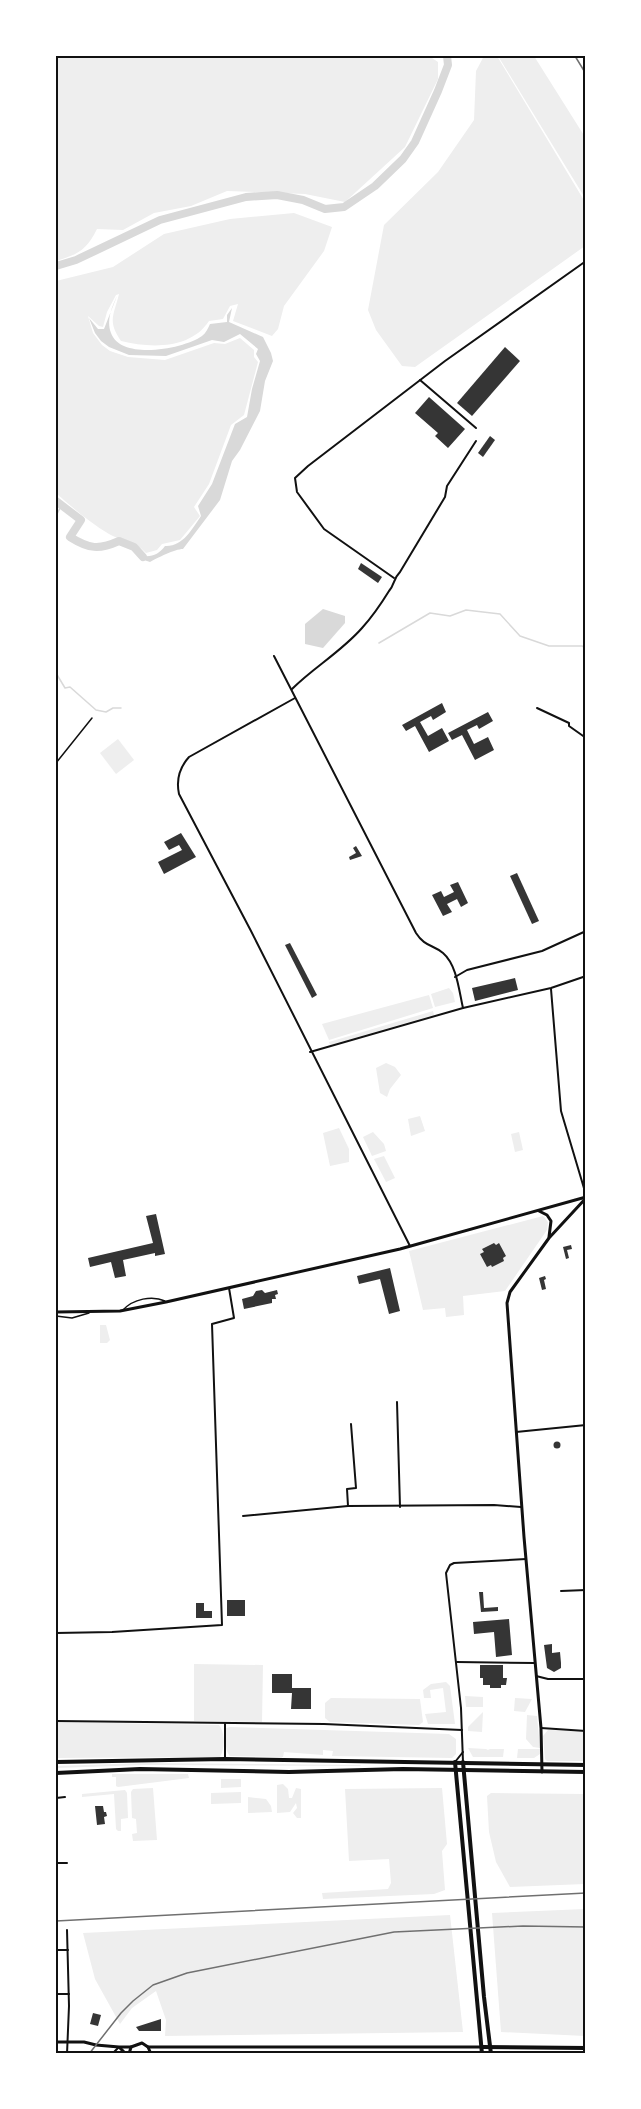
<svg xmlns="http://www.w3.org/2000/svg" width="641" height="2109" font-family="'Alegreya Sans',sans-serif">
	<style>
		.green { fill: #eee }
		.water { fill: #d9d9d9 }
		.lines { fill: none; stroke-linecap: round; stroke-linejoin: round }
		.stream { stroke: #d9d9d9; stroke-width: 1.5 }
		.river { stroke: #d9d9d9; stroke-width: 8 }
		.building { fill: #353535 }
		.service { stroke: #111; stroke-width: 1.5 }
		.minor { stroke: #111; stroke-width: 2 }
		.tertiary { stroke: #111; stroke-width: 3 }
		.secondary { stroke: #111; stroke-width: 4 }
		.primary { stroke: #111; stroke-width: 4 }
		.rail { stroke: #707070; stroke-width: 1.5 }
		.neatline { fill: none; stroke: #111; stroke-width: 2 }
	</style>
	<rect width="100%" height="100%" fill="#fff"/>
	<g class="green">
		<path d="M56,56H429L438,62V79L405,147L345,202L305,194L227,191L191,206L154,213L123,230L97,229C86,251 78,254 56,261Z"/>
		<polygon points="484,56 497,56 585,202 585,246 415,367 402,366 376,330 368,310 384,225 438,172 474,120 476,71"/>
		<polygon points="498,56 534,56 585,137 585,198"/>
		<path d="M294,213L332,227L324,251L284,306L278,329L272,336L233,321L238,304L230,306L223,319L209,321C190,350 150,348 121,341C107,321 114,315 119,294L116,295L107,312L103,327L99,326L88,316L93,333L102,345L110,351L128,357L165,360L214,343L225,344L240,338L254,350V357L258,362L244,415L231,425L209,484L194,507L200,516L180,540L162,544L157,550L146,553C132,538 125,543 109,534C89,522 73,508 56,493V281L113,267L164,234L230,219Z"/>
		<polygon points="118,739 134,760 116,774 100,753"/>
		<polygon points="449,988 453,993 455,1002 435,1007 431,994"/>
		<polygon points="429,995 433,1008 329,1040 322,1024"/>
		<polygon points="433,1011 434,1015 330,1045 329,1042"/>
		<polygon points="386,1063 395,1067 401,1075 390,1089 387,1097 380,1093 376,1068"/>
		<polygon points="420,1116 425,1131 411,1136 408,1119"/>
		<polygon points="339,1128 349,1149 349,1162 330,1166 323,1133"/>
		<polygon points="373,1132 384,1144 386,1151 372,1156 363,1137"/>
		<polygon points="519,1132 523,1150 515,1152 511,1134"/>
		<polygon points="384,1156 395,1178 386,1182 374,1159"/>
		<polygon points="543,1216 548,1222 547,1230 505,1291 463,1296 464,1315 446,1317 445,1308 423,1310 409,1251"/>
		<polygon points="100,1325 106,1325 110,1340 107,1343 100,1343"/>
		<polygon points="194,1664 263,1665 262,1722 194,1721"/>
		<polygon points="446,1682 450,1686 455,1724 428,1724 425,1714 446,1712 443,1688 430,1690 431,1698 424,1698 423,1690 431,1684"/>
		<polygon points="465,1696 483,1697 483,1707 466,1707"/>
		<polygon points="331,1698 420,1699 423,1722 419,1725 330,1722 325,1718 325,1703"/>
		<polygon points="515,1698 532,1699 525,1712 514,1711"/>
		<polygon points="483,1712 482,1732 468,1731 468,1727"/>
		<polygon points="527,1715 537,1716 540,1748 533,1747 526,1739"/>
		<path d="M56,1722L219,1725C225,1732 225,1749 220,1757L56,1758Z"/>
		<path d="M230,1727L449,1734L456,1739V1754L452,1758L332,1756L333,1751L323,1750V1755L284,1752L283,1757L230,1756C224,1750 226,1737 226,1728Z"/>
		<polygon points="548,1730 585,1731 585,1761 547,1761 545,1759 543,1736"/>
		<polygon points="468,1748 486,1749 488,1750 490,1749 504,1749 503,1757 473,1757"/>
		<polygon points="518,1749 540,1749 540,1754 534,1758 517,1758"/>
		<polygon points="145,1763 360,1765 361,1766 144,1765 56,1768 56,1766"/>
		<polygon points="112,1774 188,1774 189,1778 118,1787 116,1786 116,1777 112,1777"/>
		<polygon points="221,1779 241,1779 241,1787 221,1788"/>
		<polygon points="283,1784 288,1789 289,1798 292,1798 296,1788 301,1789 301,1818 297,1818 293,1813 297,1808 296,1803 290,1812 277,1813 277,1785"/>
		<polygon points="153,1788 157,1840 133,1841 132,1834 137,1833 136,1819 132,1818 131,1792 133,1789"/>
		<polygon points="442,1788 447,1844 442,1851 445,1890 434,1894 323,1899 322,1893 388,1889 391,1883 389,1859 349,1861 345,1789"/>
		<polygon points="125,1790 127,1793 128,1818 121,1819 121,1831 118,1831 116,1829 114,1794 82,1797 82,1794"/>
		<polygon points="241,1792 241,1803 211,1804 211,1793"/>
		<polygon points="491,1793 585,1794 585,1884 510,1887 496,1862 489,1832 487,1796"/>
		<polygon points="248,1797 266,1799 271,1806 272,1812 248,1813"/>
		<polygon points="585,1909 585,2036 501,2032 492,1913"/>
		<polygon points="450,1915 463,2032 165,2036 166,2020 156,1991 132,2008 120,2024 95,1979 83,1933"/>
	</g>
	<g class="water">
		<path d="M117,296C112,307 106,320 111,333C121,361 184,349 202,336C206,333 208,328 210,324L227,322V315L232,308L229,322L263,337L271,353L273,361L265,381L260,411L240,450L232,461L220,500L183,549C175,549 157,558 150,562L144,560L143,556C153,557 159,554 165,546C183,547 192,529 201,516L198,506L212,484L235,424L247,417L252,389L260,361L256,354L258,349L240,334L224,342L212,340L166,356L129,355L109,347L101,341L95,333L89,318L98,329H104Z"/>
		<polygon points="323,609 345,616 345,623 323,648 305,644 305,624"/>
	</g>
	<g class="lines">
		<g class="stream">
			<polyline points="56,516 61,506"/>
			<polyline points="586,623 584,629 586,632"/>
			<polyline points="379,643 430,613 450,616 466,610 500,614 520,636 549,646 582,646 586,648"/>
			<polyline points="56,673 65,688 70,687 96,710 106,712 113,708 121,708"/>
		</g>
		<g class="river">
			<polyline points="56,266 76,260 160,220 246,197 277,195 303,200 325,209 344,207 375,186 403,159 415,142 438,91 448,65 447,56"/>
			<path d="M56,501L81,520L70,537C89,549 99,550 119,541L134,547L143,557"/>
		</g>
	</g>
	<g class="building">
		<polygon points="505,347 520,361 472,416 457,403"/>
		<polygon points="429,397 465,429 448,448 435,436 438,433 415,413"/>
		<polygon points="490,436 495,440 483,457 478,453"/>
		<polygon points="361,563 382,577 378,583 358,569"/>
		<polygon points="442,703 446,712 433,720 431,716 420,722 428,736 442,728 449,741 429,752 415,726 406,731 402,725"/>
		<polygon points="488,712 493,721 479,729 477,725 467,730 474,744 488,737 494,750 475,760 462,735 452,740 448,733"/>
		<polygon points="181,833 196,857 164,874 158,862 182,850 179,845 169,850 164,842"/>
		<polygon points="356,846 362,856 350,860 349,857 356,853 353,848"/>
		<polygon points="517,873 539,921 532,924 510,876"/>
		<polygon points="458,882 468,903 461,907 457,899 447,904 452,912 443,916 432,895 441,891 444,897 454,892 450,885"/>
		<polygon points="290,943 317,995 312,998 285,945"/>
		<polygon points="515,978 518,990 475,1001 472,988"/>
		<polygon points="156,1214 165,1254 155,1256 155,1253 123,1260 126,1276 115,1278 111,1262 90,1267 88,1258 153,1243 146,1216"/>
		<polygon points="494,1243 496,1245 499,1243 506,1256 503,1258 504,1261 492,1267 491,1265 487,1267 480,1254 484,1252 482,1249"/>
		<polygon points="571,1245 572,1249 567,1250 569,1258 566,1259 563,1247"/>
		<polygon points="390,1268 400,1311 389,1314 380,1279 359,1284 357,1276"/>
		<polygon points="545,1276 546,1279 544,1280 546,1289 542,1290 539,1278"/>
		<polygon points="262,1290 265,1293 277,1290 278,1294 275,1295 276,1299 272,1299 272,1303 244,1309 242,1299 253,1296 256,1291"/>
		<circle cx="557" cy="1445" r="3.5"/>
		<polygon points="479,1592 483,1592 484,1608 498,1607 498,1611 481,1612"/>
		<rect x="227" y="1600" width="18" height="16"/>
		<polygon points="196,1603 204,1603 204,1611 212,1611 212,1618 196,1618"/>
		<polygon points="509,1619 512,1655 496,1657 494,1632 474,1634 473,1622"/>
		<polygon points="552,1644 552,1653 560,1652 561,1663 561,1668 554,1672 547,1668 544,1645"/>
		<polygon points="480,1665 503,1665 503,1678 507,1678 506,1685 501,1685 501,1688 490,1688 490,1685 483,1685 483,1678 480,1678"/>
		<polygon points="272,1674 292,1674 292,1688 311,1688 311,1709 291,1709 292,1693 272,1693"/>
		<polygon points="95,1806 103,1806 104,1812 106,1812 107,1816 104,1817 105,1824 97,1825"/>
		<polygon points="93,2013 101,2015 98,2026 90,2024"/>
		<polygon points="161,2019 161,2031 139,2031 136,2027"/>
	</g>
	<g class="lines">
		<g class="service">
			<polyline points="56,763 92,718"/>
			<path d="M123,1310C133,1299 152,1295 165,1301"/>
			<polyline points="56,1316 72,1318 89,1313"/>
		</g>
		<g class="minor">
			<polyline points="420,380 476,428"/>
			<polyline points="394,578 324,529 297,492 295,478 308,466 445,361 586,261"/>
			<path d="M274,656L416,933C425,947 432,944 443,953C457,965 459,991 463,1008"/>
			<path d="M292,689C314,667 341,652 362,628C372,617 381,604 389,591C395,584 393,579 400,572L445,497L447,486L476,441"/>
			<path d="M295,698L189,757C180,767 176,780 179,794L251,931L410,1246"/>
			<polyline points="537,708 569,723 569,726 586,738"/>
			<polyline points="455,977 467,970 542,951 586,931"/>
			<polyline points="551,989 561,1111 586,1195"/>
			<polyline points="310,1052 463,1008 551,988 586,976"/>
			<polyline points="397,1402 400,1507"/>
			<polyline points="516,1432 586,1425"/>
			<polyline points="348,1506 347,1489 356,1488 351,1424"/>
			<polyline points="243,1516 348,1506 494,1505 521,1507"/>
			<polyline points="561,1591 586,1590"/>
			<polyline points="56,1633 112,1632 222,1625 212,1324 234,1318 229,1288"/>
			<polyline points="457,1662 535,1663"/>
			<polyline points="536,1676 548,1679 586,1679"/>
			<polyline points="56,1721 324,1724 462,1730"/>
			<polyline points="225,1724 225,1759"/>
			<polyline points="541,1728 586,1731"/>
			<polyline points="455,1762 463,1752"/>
			<polyline points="463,1762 461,1708 446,1573 450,1565 454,1563 526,1559"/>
			<polyline points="56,1798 65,1797"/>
			<polyline points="56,1863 67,1863"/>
			<polyline points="56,1950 68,1950"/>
			<polyline points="56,1994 69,1994"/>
			<polyline points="67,2054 69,2006 67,1930"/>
			<polyline points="112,2054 119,2047"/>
		</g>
		<g class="tertiary">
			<polyline points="539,1211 547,1215 551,1221 549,1237"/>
			<polyline points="56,1312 120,1311 166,1302 400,1249 586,1197"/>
			<polyline points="542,1772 541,1728 524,1537 507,1303 510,1292 549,1238 586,1198"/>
			<polyline points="56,2042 84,2042 96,2045 119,2047 131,2047 142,2043 148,2047 151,2054"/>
			<polyline points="148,2047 482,2047"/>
			<polyline points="120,2048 126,2054"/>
			<polyline points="129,2054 131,2047"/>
		</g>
		<polyline class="secondary" points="482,2047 586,2048"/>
		<g class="primary">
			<polyline points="56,1762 225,1759 586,1765"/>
			<polyline points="455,1762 482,2054"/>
			<polyline points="463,1762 484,1997 491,2054"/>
			<polyline points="56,1773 140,1769 289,1772 403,1769 586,1772"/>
		</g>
		<g class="rail">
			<polyline points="575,56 586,74"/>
			<polyline points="56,1921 586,1893"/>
			<polyline points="89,2054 121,2013 133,2001 153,1985 187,1973 394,1932 523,1926 586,1927"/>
		</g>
	</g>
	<rect width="641" height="2109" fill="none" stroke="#ffffff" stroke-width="114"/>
	<rect x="57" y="57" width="527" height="1995" class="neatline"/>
</svg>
